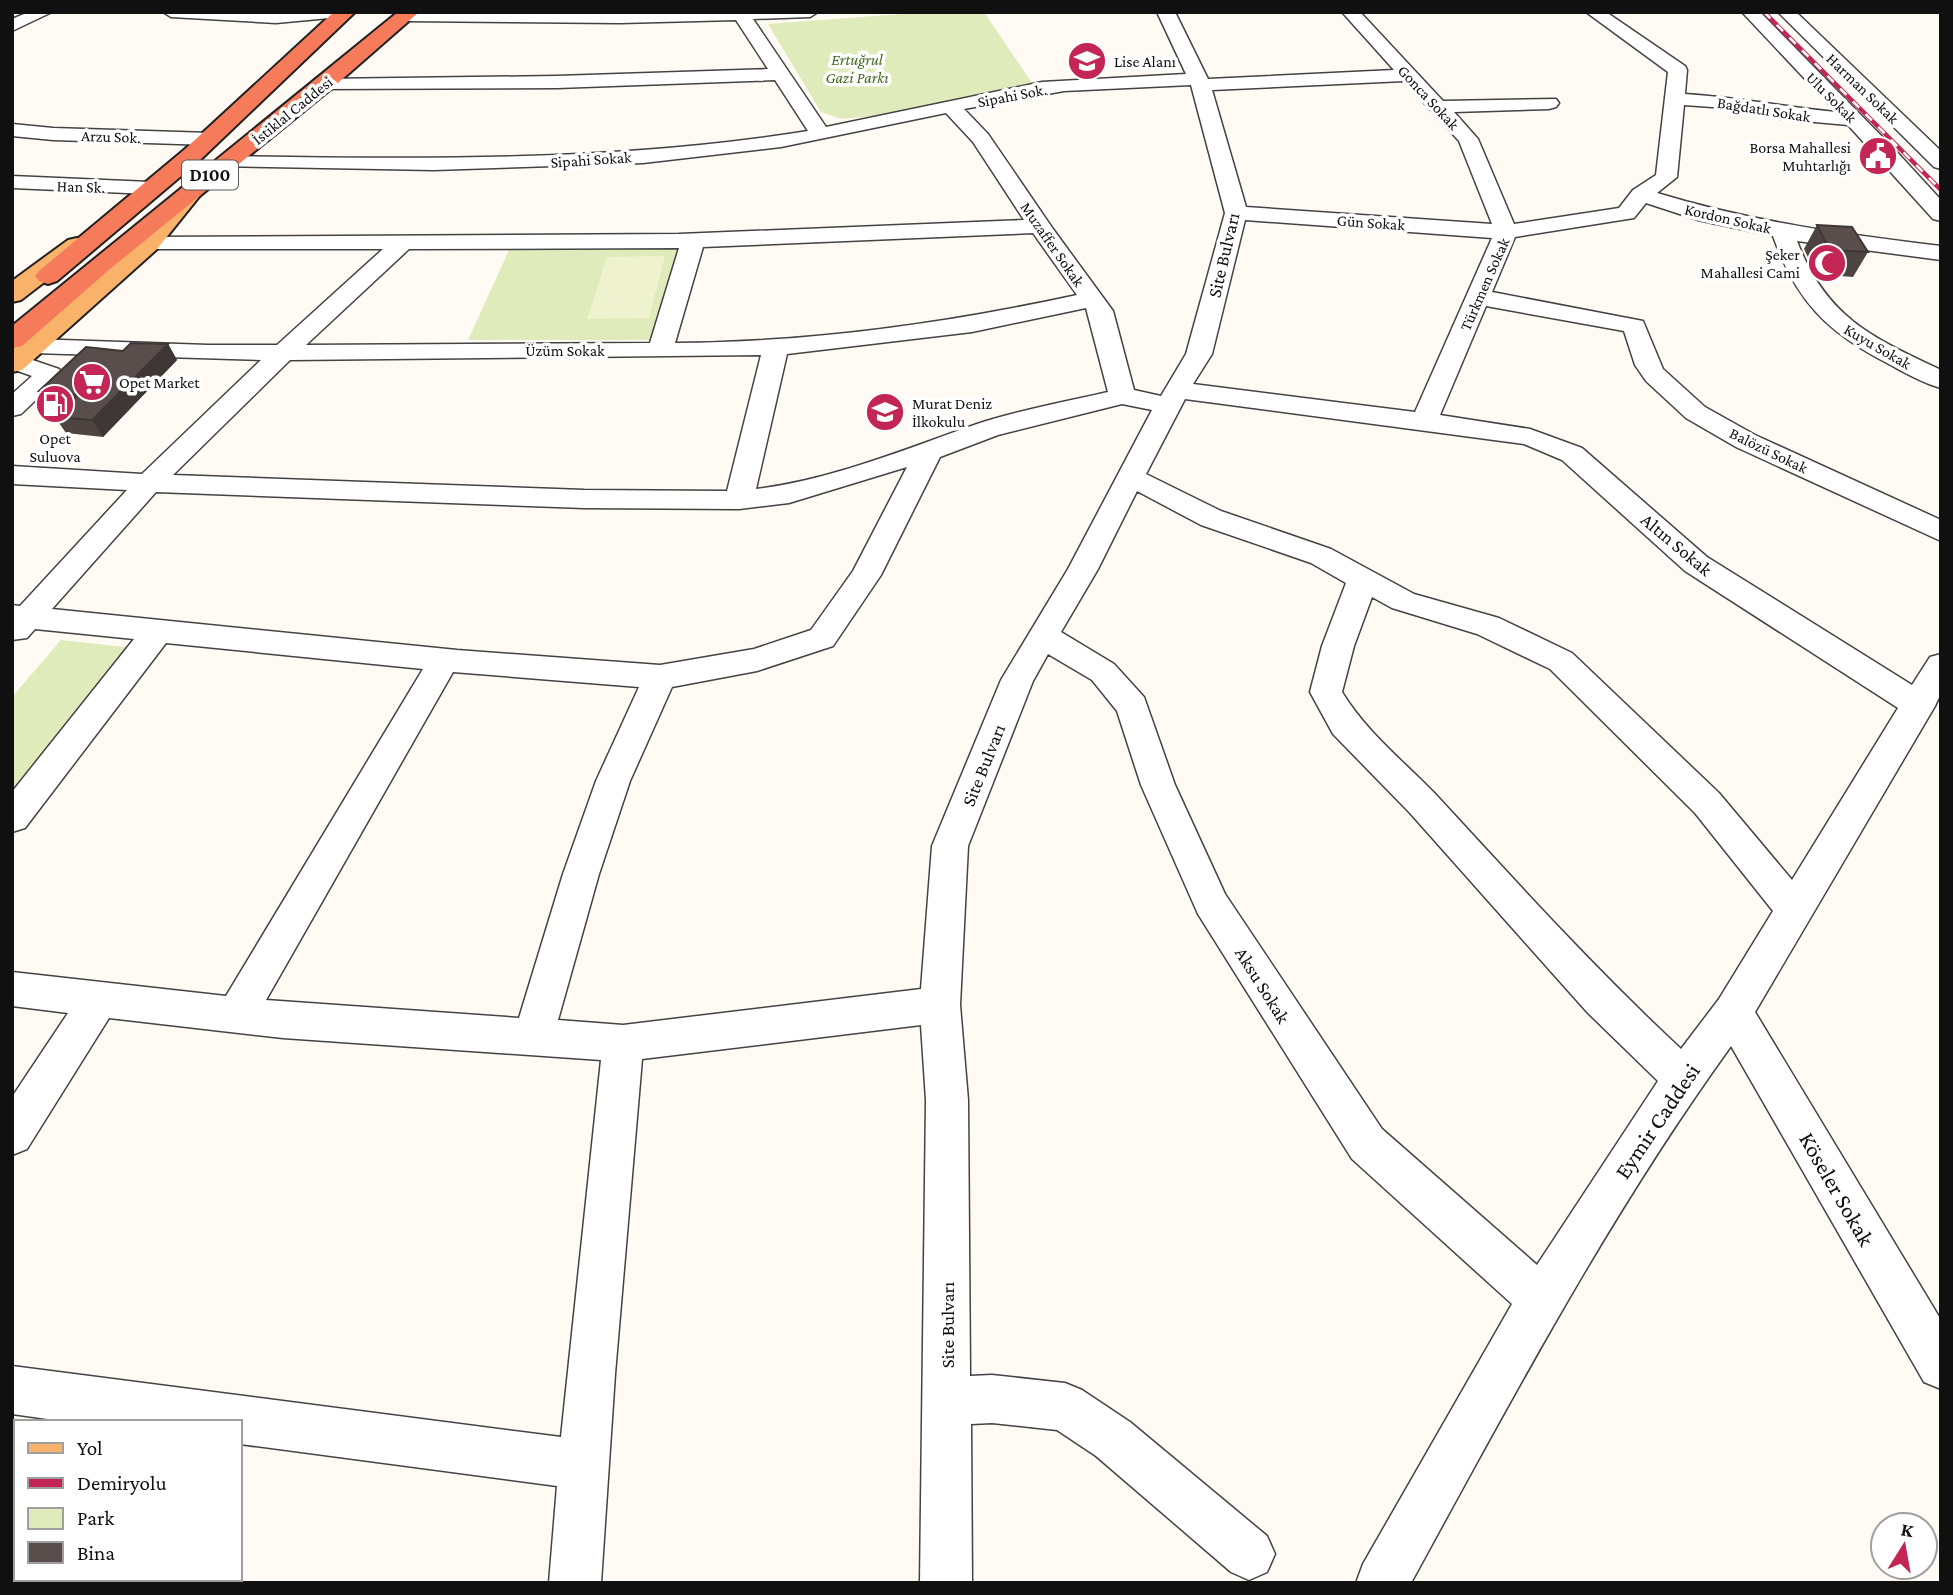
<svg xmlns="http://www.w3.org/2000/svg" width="1953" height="1595" font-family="'Crimson Pro',serif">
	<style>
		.green { fill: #e0ebbc }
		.pitch { fill: #eef2ce }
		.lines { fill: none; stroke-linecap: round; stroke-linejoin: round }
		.minor-casing { stroke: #434343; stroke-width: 3 }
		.major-casing { stroke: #212121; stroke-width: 4 }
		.highway-casing { stroke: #212121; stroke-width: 4 }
		.minor { fill: #fff; fill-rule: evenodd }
		.major { fill: #f9b269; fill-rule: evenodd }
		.highway { fill: #f57b5b; fill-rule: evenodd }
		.rail-casing { stroke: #c32554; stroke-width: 4.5 }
		.rail { stroke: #fff; stroke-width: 2.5; stroke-dasharray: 9; stroke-linecap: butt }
		.wall { fill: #4d4341 }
		.shaded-wall { fill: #3e3735 }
		.building { fill: #594e4c; stroke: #3e3735; stroke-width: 2 }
		.labels { text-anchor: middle; stroke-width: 7; stroke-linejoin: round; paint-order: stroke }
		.far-park-label { font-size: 16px; font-style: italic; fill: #416a1e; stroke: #fff }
		.far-poi-label { font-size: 16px; fill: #101010; stroke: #fff; text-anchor: start }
		.far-street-label { font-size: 16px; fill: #101010; stroke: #fff }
		.shield { fill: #fff; stroke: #585858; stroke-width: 2 }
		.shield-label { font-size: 18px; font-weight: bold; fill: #101010 }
		.street-label { font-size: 19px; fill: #101010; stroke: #fff }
		.near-street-label { font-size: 23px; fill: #101010; stroke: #fff }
	</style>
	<rect width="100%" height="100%" fill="#fffaf3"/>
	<g class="green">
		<polygon points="928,12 984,12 1032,83 946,103 875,116 841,119 821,112 768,24"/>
		<polygon points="510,248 685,248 659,340 468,340"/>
		<polygon points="61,640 134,648 12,800 12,697"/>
	</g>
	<polygon class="pitch" points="665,256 649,318 587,319 607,257"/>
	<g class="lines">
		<g class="minor-casing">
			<g id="minor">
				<polygon points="29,12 52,12 12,31 12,19"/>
				<polygon points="163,12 348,12 340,17 276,23 171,17"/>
				<path d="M400,12H818L810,17L753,19L826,127L1042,82L1186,74L1157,12H1175L1208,79L1394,70L1342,12H1360L1443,101L1556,99L1559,103L1556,107L1549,109L1454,112L1478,139L1514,224L1619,208L1633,190L1656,175L1668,72L1586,12H1606L1685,66L1687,70L1685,94C1736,97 1785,107 1836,112L1742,12H1760L1896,151L1941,200V221L1933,219L1848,125L1781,119L1726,108L1684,105L1677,177L1657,193C1753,222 1842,234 1941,246V260L1797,241C1826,317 1871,337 1941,370V388C1922,383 1904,372 1887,363C1827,332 1796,301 1773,236L1698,220L1646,203L1634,218L1515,237L1492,292L1643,321L1663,369L1705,407L1755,435L1941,520V541L1736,447L1686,418L1646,381L1635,365L1624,331L1486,306L1440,415L1530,429L1582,448L1707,557L1912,685L1930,657L1941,654V693L1935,706L1755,1012L1941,1320V1389L1924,1382L1731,1046C1609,1215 1511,1400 1411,1583H1356L1363,1564L1512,1304L1352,1159L1198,914L1141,785L1117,711L1092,680L1048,654L1033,681L968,846L960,1005L968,1100L970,1376L992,1375L1065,1383L1082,1390L1130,1422L1267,1536L1275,1554L1267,1572L1249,1580L1231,1572L1096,1456L1057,1430L992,1423L971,1424L972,1583H920L926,1100L921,1025L642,1059L615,1374L601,1583H549L557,1486L240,1444V1422H69L12,1414V1366L561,1437L601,1060L283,1038L109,1018L27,1149L12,1155V1097L68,1013L12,1006V972L226,996L423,669L166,643L25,828L12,832V792L134,639L35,629L27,638L12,640V605L20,606L127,490L12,484V466L142,474L261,360L33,353L24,351L21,346L24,341L33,339L208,345H277L383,249H140L137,244L140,239L148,237L679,234L1024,220L973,142L946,113L781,147L643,163L434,170L219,166L216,162L219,158L226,156C420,159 615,162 808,131L775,80L557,88L317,89L315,85L324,79L557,76L768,69L736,20L620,23L406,21L397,16ZM1404,81L1459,141L1492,224L1246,207L1212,90ZM1191,85L1225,213L1186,354L1161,396L1134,390L1113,311L1053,229L988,134L964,109L1064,91ZM1245,220L1492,238L1415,412L1193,384L1212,354ZM1033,233L1077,295C942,324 813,342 675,343L703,247ZM679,248L650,343L306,345L409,249ZM1086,308L1108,392C1065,402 1019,410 977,424C906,449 831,480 756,489L787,354L972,332ZM761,355L727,491L584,490L173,475L290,360ZM1185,399L1524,444L1562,460L1685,571L1898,708L1792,880L1719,793L1572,653L1499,618L1414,594L1331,549L1221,511L1146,474ZM1122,404L1152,410L1068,569L1001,680L932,846L921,989L623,1025L558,1020L599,874L630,781L672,687L757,671L833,646L881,575L940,457L998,435ZM907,467L853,571L811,630L754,649L660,665L457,650L52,609L156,492L584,508L739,509L789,503ZM1137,491L1201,525L1311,563L1346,583L1322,646L1310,692L1333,734L1410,813L1587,1012L1658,1081L1537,1265L1382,1129L1225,894L1175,785L1144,697L1114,664L1061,632L1098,569ZM1372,597L1392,608L1477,634L1550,669L1695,813L1773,911L1719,999L1681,1049C1596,970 1518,884 1439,798C1406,763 1367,733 1342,692L1354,646ZM453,672L639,687L596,781L563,874L519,1018L266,1000Z"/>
				<polygon points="1778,12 1796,12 1941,151 1941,169 1934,167"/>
				<polygon points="12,124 53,128 210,133 217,135 220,139 217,143 210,145 53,140 12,136"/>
				<polygon points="12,176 150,182 158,183 161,188 158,193 150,194 12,188"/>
				<polygon points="15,354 59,369 63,374 21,414 12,416 12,394 32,376 12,369 12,355"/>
			</g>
		</g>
		<g class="major-casing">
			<g id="major">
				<polygon points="194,181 202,183 206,188 157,249 22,370 12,372 12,349 139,239 186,183"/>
				<polygon points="77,238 86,240 89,245 86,250 21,300 12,302 12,281 68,240"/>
			</g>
		</g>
		<g class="highway-casing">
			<g id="highway">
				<polygon points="334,12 355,12 200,160 57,281 48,284 39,281 35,276 39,271 184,150"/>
				<polygon points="398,12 419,12 331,89 110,269 22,346 12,348 12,326"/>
			</g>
		</g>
		<use href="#minor" class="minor"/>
		<use href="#major" class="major"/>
		<use href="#highway" class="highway"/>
		<g class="rail-casing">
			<polyline id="rail" points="1764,12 1941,190"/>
		</g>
		<use href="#rail" class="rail"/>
	</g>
	<g class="wall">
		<polygon points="1817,225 1868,252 1853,277 1816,274 1804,249"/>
		<polygon points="168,344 177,360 103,437 66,433 55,417 64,408 50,407 39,391 123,351"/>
	</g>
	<polygon class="shaded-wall" points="168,344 177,360 103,437 92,420"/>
	<g class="building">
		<polygon points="1817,225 1852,227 1868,252 1830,250"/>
		<polygon points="131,343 168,344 92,420 55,417 78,395 39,391 86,347 123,351"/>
	</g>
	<defs>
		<g id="school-disc" transform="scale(2.0125)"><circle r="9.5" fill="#c32554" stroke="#fff"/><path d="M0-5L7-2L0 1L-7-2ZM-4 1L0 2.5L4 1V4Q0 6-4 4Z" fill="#fff"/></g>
		<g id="civic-disc" transform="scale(2.0125)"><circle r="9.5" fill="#c32554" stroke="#fff"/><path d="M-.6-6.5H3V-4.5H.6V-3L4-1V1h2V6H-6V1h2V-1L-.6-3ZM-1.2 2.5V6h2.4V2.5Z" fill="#fff"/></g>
		<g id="mosque-disc" transform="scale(2.0125)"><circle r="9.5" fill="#c32554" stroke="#fff"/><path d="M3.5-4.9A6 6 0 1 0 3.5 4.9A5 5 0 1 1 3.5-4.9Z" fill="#fff"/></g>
		<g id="supermarket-disc" transform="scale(2.0125)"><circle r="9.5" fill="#c32554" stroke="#fff"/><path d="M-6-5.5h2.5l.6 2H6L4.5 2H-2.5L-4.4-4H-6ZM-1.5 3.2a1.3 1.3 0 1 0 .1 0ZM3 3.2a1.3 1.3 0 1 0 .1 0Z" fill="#fff"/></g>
		<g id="fuel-disc" transform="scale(2.0125)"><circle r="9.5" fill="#c32554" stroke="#fff"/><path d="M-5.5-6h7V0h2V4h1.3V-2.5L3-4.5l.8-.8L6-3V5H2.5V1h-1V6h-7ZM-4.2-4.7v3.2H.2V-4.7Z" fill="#fff"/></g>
	</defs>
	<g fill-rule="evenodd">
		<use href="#school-disc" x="1087" y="61"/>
		<use href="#civic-disc" x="1878" y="156"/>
		<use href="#mosque-disc" x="1827" y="263"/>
		<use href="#supermarket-disc" x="92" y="382"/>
		<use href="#fuel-disc" x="55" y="404"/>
		<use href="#school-disc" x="885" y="412"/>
	</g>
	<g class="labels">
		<g class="far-park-label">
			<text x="857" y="65">Ertuğrul<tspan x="857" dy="18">Gazi Parkı</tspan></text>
		</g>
		<g class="far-poi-label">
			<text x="1114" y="67">Lise Alanı</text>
			<text x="1851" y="153" text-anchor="end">Borsa Mahallesi<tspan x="1851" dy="18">Muhtarlığı</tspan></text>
			<text x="1800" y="260" text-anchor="end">Şeker<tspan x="1800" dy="18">Mahallesi Cami</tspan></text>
			<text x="119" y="388">Opet Market</text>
			<text x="912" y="409">Murat Deniz<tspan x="912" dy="18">İlkokulu</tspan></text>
			<text x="55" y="444" text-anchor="middle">Opet<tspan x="55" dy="18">Suluova</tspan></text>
		</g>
		<g class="far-street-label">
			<text transform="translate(1863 88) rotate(44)" y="6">Harman Sokak</text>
			<text transform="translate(1012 95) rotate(-11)" y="6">Sipahi Sok.</text>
			<text transform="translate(1429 97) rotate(47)" y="6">Gonca Sokak</text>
			<text transform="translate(1832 97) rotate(45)" y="6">Ulu Sokak</text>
			<text transform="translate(1764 109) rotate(9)" y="6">Bağdatlı Sokak</text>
			<text transform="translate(292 110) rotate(-39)" y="6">İstiklal Caddesi</text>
			<text transform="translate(111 136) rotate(2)" y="6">Arzu Sok.</text>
			<text transform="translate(591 159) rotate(-4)" y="6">Sipahi Sokak</text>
			<text transform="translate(81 186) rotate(2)" y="6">Han Sk.</text>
			<text transform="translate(1728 218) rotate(13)" y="6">Kordon Sokak</text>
			<text transform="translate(1371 222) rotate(4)" y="6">Gün Sokak</text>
			<text transform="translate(1053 244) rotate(55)" y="6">Muzaffer Sokak</text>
			<text transform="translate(1484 284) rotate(-66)" y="6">Türkmen Sokak</text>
			<text transform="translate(1878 346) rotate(30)" y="6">Kuyu Sokak</text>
			<text x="565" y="356">Üzüm Sokak</text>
			<text transform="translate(1769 450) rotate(26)" y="6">Balözü Sokak</text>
		</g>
		<rect class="shield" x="182" y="160.5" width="56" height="29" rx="5"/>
		<g class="shield-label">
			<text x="210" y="181">D100</text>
		</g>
		<g class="street-label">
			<text transform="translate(1223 255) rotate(-77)" y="7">Site Bulvarı</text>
			<text transform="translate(1677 544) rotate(40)" y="7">Altın Sokak</text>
			<text transform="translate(983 765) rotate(-68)" y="7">Site Bulvarı</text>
			<text transform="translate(1263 985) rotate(58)" y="7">Aksu Sokak</text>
			<text transform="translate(947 1325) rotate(-90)" y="7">Site Bulvarı</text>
		</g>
		<g class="near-street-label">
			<text transform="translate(1657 1121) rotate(-56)" y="8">Eymir Caddesi</text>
			<text transform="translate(1837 1189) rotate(60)" y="8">Köseler Sokak</text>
		</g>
	</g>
	<rect width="1953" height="1595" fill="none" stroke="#101010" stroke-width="28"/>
	<rect x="14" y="1420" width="228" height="161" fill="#ffffff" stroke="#9f9f9f" stroke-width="2"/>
	<rect x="28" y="1443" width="35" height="10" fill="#f9b269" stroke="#9f9f9f" stroke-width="2"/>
	<text x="77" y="1455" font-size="21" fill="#101010">Yol</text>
	<rect x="28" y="1478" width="35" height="10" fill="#c32554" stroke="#9f9f9f" stroke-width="2"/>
	<text x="77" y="1490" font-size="21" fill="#101010">Demiryolu</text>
	<rect x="28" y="1508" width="35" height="21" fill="#e0ebbc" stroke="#9f9f9f" stroke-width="2"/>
	<text x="77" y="1525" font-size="21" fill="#101010">Park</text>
	<rect x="28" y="1542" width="35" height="21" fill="#594e4c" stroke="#9f9f9f" stroke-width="2"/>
	<text x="77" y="1560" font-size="21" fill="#101010">Bina</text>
	<g transform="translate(1904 1546) rotate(11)"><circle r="33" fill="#ffffff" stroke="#9f9f9f" stroke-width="2"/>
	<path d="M0-5L12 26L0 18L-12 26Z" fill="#c32554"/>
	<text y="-10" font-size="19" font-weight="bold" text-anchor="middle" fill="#101010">K</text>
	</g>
</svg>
